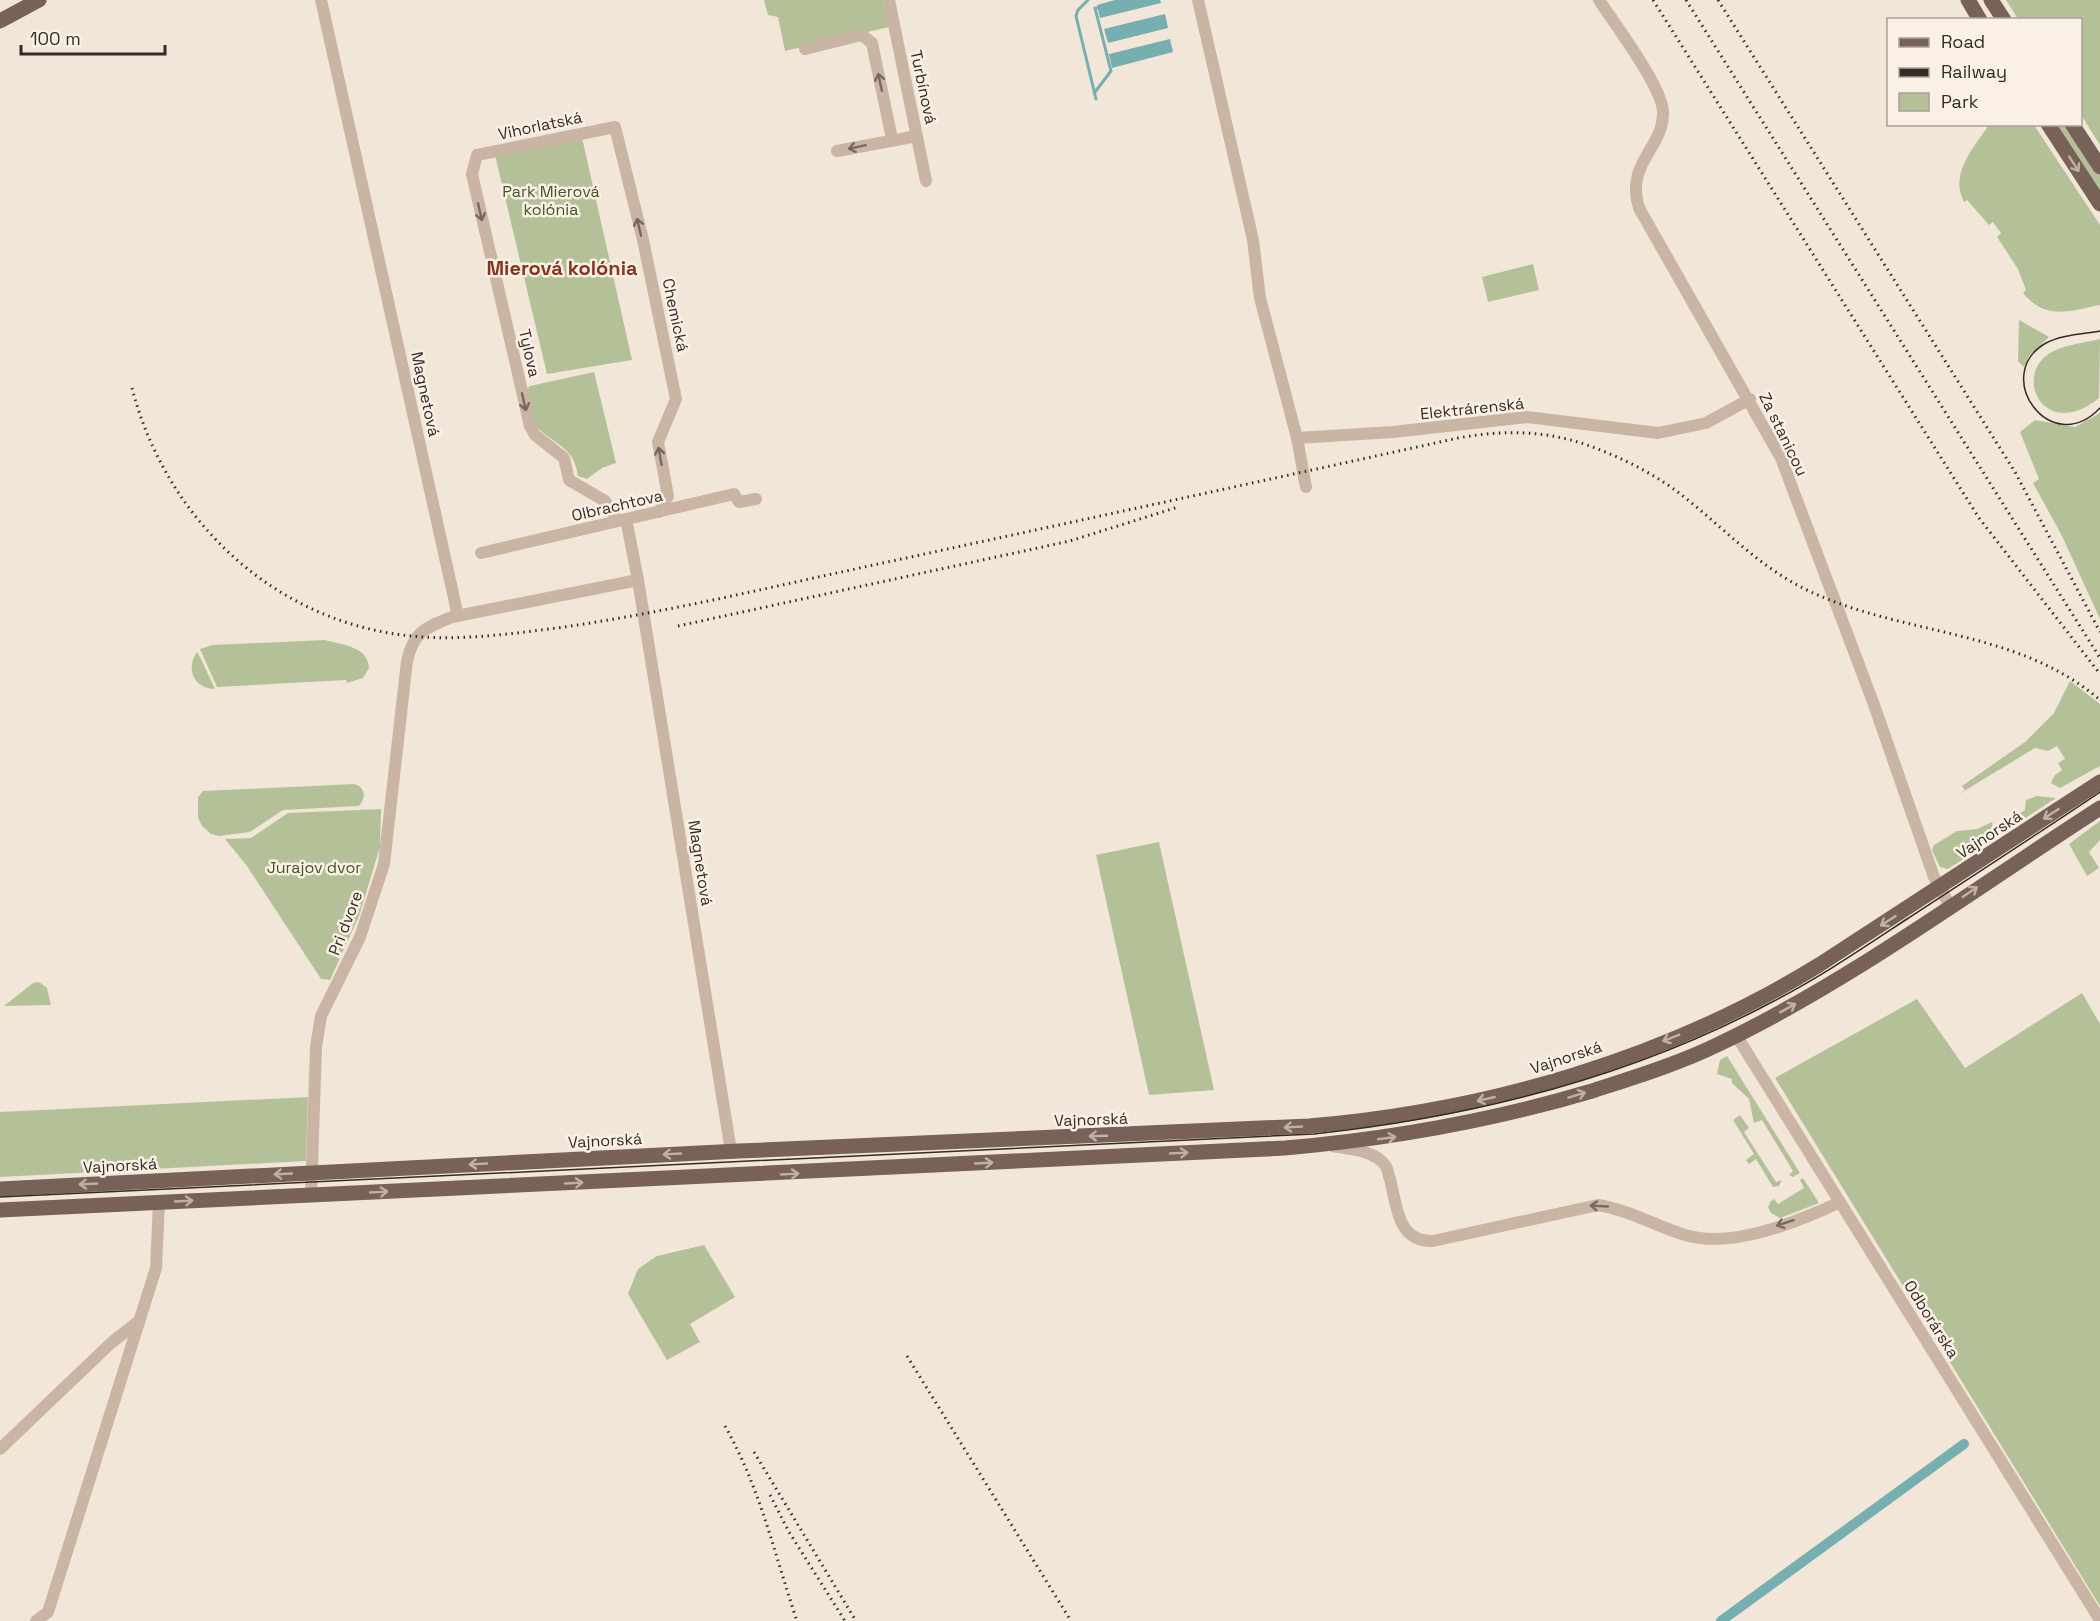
<svg xmlns="http://www.w3.org/2000/svg" width="2100" height="1621" font-family="'Space Grotesk',sans-serif">
	<style>
		.green { fill: #b4c198 }
		.water { fill: #77aeb0 }
		.lines { fill: none; stroke-linecap: round; stroke-linejoin: round }
		.stream { stroke: #77aeb0; stroke-width: 3 }
		.canal { stroke: #77aeb0; stroke-width: 10 }
		.minor { stroke: #cab5a4; stroke-width: 12 }
		.major { stroke: #786157; stroke-width: 15 }
		.tram { stroke: #352b26; stroke-width: 1.5 }
		.rail { stroke: #352b26; stroke-width: 3; stroke-dasharray: 1.5 4.5; stroke-linecap: butt }
		.oneway { stroke: #78695f }
		.oneway2 { stroke: #c0b0a5 }
		.labels { text-anchor: middle; stroke-width: 5; stroke-linejoin: round; paint-order: stroke }
		.street-label { font-size: 16px; fill: #352b26; stroke: #faf0e5 }
		.park-label { font-size: 16px; fill: #455429; stroke: #faf0e5 }
		.quarter-label { font-size: 20px; font-weight: bold; fill: #87351d; stroke: #faf0e5 }
	</style>
	<rect width="100%" height="100%" fill="#f2e6d9"/>
	<g class="green">
		<polygon points="764,0 883,0 889,27 785,51 778,17 768,15"/>
		<polygon points="2006,0 2100,0 2100,145 2081,115 2080,20 2018,19"/>
		<path d="M1989,125H2034L2100,225V305C2069,311 2046,321 2023,293L2026,290L2018,269L1997,237L2001,233L1993,222L1989,225L1967,200L1964,202C1949,174 1974,147 1989,125Z"/>
		<polygon points="2054,125 2066,125 2100,176 2100,195"/>
		<polygon points="581,133 632,360 547,374 494,151"/>
		<polygon points="1533,264 1539,290 1488,302 1482,277"/>
		<polygon points="2019,320 2049,337 2029,356 2024,367 2018,361"/>
		<path d="M2100,339L2099,398C2046,441 2015,380 2046,356C2059,345 2084,343 2100,339Z"/>
		<path d="M594,372L616,463L602,468L587,479L578,476C574,445 553,445 536,426C529,419 528,400 525,390L530,386Z"/>
		<polygon points="2100,413 2100,619 2062,536 2033,483 2039,479 2020,432 2035,420 2075,427"/>
		<path d="M325,640C342,645 368,646 369,668L363,678L347,683L346,680L217,687L200,649L212,645Z"/>
		<path d="M197,652L200,657L215,689C194,689 185,669 197,652Z"/>
		<polygon points="2070,681 2100,704 2100,766 2060,788 2051,783 2055,775 2062,770 2058,763 2065,759 2057,746 2048,751 2035,748 1956,796 1965,790 1962,786 2025,742 2054,713"/>
		<path d="M354,784C365,787 367,797 359,806L283,810L250,832L219,836L211,834L202,826L198,818V797L203,791Z"/>
		<polygon points="2037,796 2056,798 1948,869 1940,867 1932,850 1934,845 1957,831 1977,829 1992,822 1993,830 2025,810 2026,800"/>
		<polygon points="381,809 380,847 359,916 330,980 321,979 247,866 225,839 251,838 288,813"/>
		<polygon points="2100,821 2100,840 2089,852 2099,868 2087,876 2069,844"/>
		<polygon points="1159,842 1214,1090 1149,1095 1096,855"/>
		<polygon points="39,982 47,988 51,1005 4,1006 33,983"/>
		<polygon points="2082,993 2100,1024 2100,1606 1775,1078 1917,999 1965,1068"/>
		<polygon points="1727,1056 1800,1173 1793,1177 1789,1175 1793,1171 1762,1120 1754,1123 1749,1099 1732,1083 1732,1079 1717,1074 1720,1060"/>
		<polygon points="308,1097 306,1161 0,1177 0,1112"/>
		<polygon points="1740,1115 1749,1128 1744,1132 1776,1182 1782,1180 1779,1186 1773,1187 1756,1159 1749,1164 1746,1160 1754,1154 1733,1120"/>
		<polygon points="1803,1178 1819,1203 1780,1218 1771,1213 1768,1207 1771,1201 1774,1199 1778,1204 1804,1188 1800,1180"/>
		<polygon points="704,1245 735,1297 690,1324 700,1342 667,1360 628,1294 638,1269 657,1256"/>
	</g>
	<g class="water">
		<polygon points="1115,0 1160,0 1161,3 1100,18 1097,5"/>
		<polygon points="1165,14 1168,28 1108,43 1104,29"/>
		<polygon points="1170,39 1173,52 1112,68 1109,54"/>
	</g>
	<g class="lines">
		<g class="stream">
			<polyline points="1088,0 1078,10 1076,16 1096,99"/>
			<polyline points="1095,92 1111,71 1095,8 1097,8"/>
		</g>
		<polyline class="canal" points="1721,1621 1964,1444"/>
		<g class="minor">
			<polyline points="321,0 458,616"/>
			<polyline points="889,0 926,181"/>
			<polyline points="1198,0 1253,240 1260,298 1297,438 1306,487"/>
			<path d="M1599,0C1614,23 1664,89 1663,113C1663,149 1625,163 1639,208L1781,458L1873,702L1934,877L1950,906"/>
			<polyline points="805,49 862,35 872,43 892,139"/>
			<polyline points="837,151 917,136"/>
			<polyline points="1297,438 1393,432 1527,417 1658,433 1706,423 1750,399"/>
			<polyline points="626,519 638,580 731,1151"/>
			<polyline points="618,521 605,501 569,480 564,458 535,435 530,426 472,174 477,155 615,127 643,240 676,399 658,442 668,496 659,512"/>
			<polyline points="481,553 734,494 739,502 756,499"/>
			<polyline points="1736,1035 2100,1620"/>
			<path d="M1333,1146C1349,1149 1374,1150 1385,1165C1388,1168 1388,1175 1390,1179C1397,1206 1397,1242 1433,1241L1598,1205C1629,1210 1656,1226 1685,1235C1731,1249 1798,1222 1840,1202"/>
			<path d="M311,1196L316,1047L321,1016L360,937L384,864L407,661C414,631 425,628 452,617L638,580"/>
			<polyline points="0,1449 111,1343 139,1321"/>
			<polyline points="36,1621 48,1612 156,1268 159,1202"/>
		</g>
		<g class="major">
			<polyline points="1968,0 1980,20"/>
			<polyline points="1991,0 2004,20"/>
			<polyline points="0,21 39,0"/>
			<polyline points="2048,124 2100,204"/>
			<polyline points="2072,124 2100,167"/>
			<path d="M0,1189L739,1151L1309,1126C1487,1111 1666,1059 1819,965L2100,782"/>
			<path d="M0,1210L1285,1148C1390,1139 1491,1121 1592,1091C1635,1077 1678,1064 1719,1044C1851,981 1977,887 2100,808"/>
		</g>
		<g class="tram">
			<path d="M2100,331C2083,334 2061,335 2046,343C1990,375 2051,460 2100,408"/>
			<path d="M0,1197L1314,1134C1473,1117 1630,1078 1772,1002C1819,978 1863,948 1907,919C1971,877 2036,835 2100,792"/>
		</g>
		<g class="rail">
			<polyline points="1653,0 1979,518 2100,674"/>
			<polyline points="1686,0 2100,658"/>
			<polyline points="1718,0 2015,472 2100,632"/>
			<path d="M132,388C164,512 262,611 389,633C446,643 501,635 557,628C650,615 741,594 832,574C1040,529 1249,484 1458,438C1502,430 1544,430 1587,445C1621,457 1655,474 1683,496C1725,529 1760,568 1809,591C1904,636 2018,629 2100,700"/>
			<polyline points="678,626 1070,541 1178,507"/>
			<polyline points="907,1356 1071,1621"/>
			<path d="M725,1426C761,1490 774,1553 797,1621"/>
			<polyline points="754,1452 856,1621"/>
			<polyline points="770,1495 789,1532 845,1621"/>
		</g>
	</g>
	<defs><path id="oneway-shaft" d="M-6 0H5M1.5-3L5.5 0L1.5 3" fill="none" stroke-width="1.6" stroke-linecap="round" stroke-linejoin="round" transform="scale(1.5)"/></defs>
	<g class="oneway">
		<use href="#oneway-shaft" transform="translate(880 82) rotate(-102)"/>
		<use href="#oneway-shaft" transform="translate(857 147) rotate(168)"/>
		<use href="#oneway-shaft" transform="translate(480 212) rotate(77)"/>
		<use href="#oneway-shaft" transform="translate(639 227) rotate(-103)"/>
		<use href="#oneway-shaft" transform="translate(524 402) rotate(77)"/>
		<use href="#oneway-shaft" transform="translate(660 456) rotate(-100)"/>
		<use href="#oneway-shaft" transform="translate(1599 1206) rotate(-177)"/>
		<use href="#oneway-shaft" transform="translate(1785 1223) rotate(162)"/>
	</g>
	<g class="oneway2">
		<use href="#oneway-shaft" transform="translate(2074 164) rotate(57)"/>
		<use href="#oneway-shaft" transform="translate(2051 814) rotate(147)"/>
		<use href="#oneway-shaft" transform="translate(1970 892) rotate(-34)"/>
		<use href="#oneway-shaft" transform="translate(1888 921) rotate(147)"/>
		<use href="#oneway-shaft" transform="translate(1788 1008) rotate(-29)"/>
		<use href="#oneway-shaft" transform="translate(1671 1038) rotate(158)"/>
		<use href="#oneway-shaft" transform="translate(1577 1095) rotate(-17)"/>
		<use href="#oneway-shaft" transform="translate(1486 1099) rotate(167)"/>
		<use href="#oneway-shaft" transform="translate(1293 1127) rotate(177)"/>
		<use href="#oneway-shaft" transform="translate(1098 1136) rotate(178)"/>
		<use href="#oneway-shaft" transform="translate(1387 1138) rotate(-8)"/>
		<use href="#oneway-shaft" transform="translate(1179 1153) rotate(-3)"/>
		<use href="#oneway-shaft" transform="translate(672 1154) rotate(177)"/>
		<use href="#oneway-shaft" transform="translate(984 1163) rotate(-3)"/>
		<use href="#oneway-shaft" transform="translate(478 1164) rotate(177)"/>
		<use href="#oneway-shaft" transform="translate(283 1174) rotate(177)"/>
		<use href="#oneway-shaft" transform="translate(790 1174) rotate(-3)"/>
		<use href="#oneway-shaft" transform="translate(574 1183) rotate(-3)"/>
		<use href="#oneway-shaft" transform="translate(88 1184) rotate(177)"/>
		<use href="#oneway-shaft" transform="translate(379 1192) rotate(-3)"/>
		<use href="#oneway-shaft" transform="translate(184 1201) rotate(-3)"/>
	</g>
	<g class="labels">
		<g class="street-label">
			<text transform="translate(924 87) rotate(78)" y="6">Turbínová</text>
			<text transform="translate(540 125) rotate(-12)" y="6">Vihorlatská</text>
			<text transform="translate(676 315) rotate(78)" y="6">Chemická</text>
			<text transform="translate(530 353) rotate(77)" y="6">Tylova</text>
			<text transform="translate(426 394) rotate(78)" y="6">Magnetová</text>
			<text transform="translate(1472 408) rotate(-6)" y="6">Elektrárenská</text>
			<text transform="translate(1784 434) rotate(64)" y="6">Za stanicou</text>
			<text transform="translate(617 505) rotate(-13)" y="6">Olbrachtova</text>
			<text transform="translate(1989 834) rotate(-33)" y="6">Vajnorská</text>
			<text transform="translate(701 863) rotate(81)" y="6">Magnetová</text>
			<text transform="translate(345 923) rotate(-69)" y="6">Pri dvore</text>
			<text transform="translate(1566 1057) rotate(-18)" y="6">Vajnorská</text>
			<text transform="translate(1091 1119) rotate(-2)" y="6">Vajnorská</text>
			<text transform="translate(605 1140) rotate(-3)" y="6">Vajnorská</text>
			<text transform="translate(120 1165) rotate(-3)" y="6">Vajnorská</text>
			<text transform="translate(1932 1319) rotate(58)" y="6">Odborárska</text>
		</g>
		<g class="park-label">
			<text x="551" y="197">Park Mierová<tspan x="551" dy="18">kolónia</tspan></text>
			<text x="314" y="873">Jurajov dvor</text>
		</g>
		<g class="quarter-label">
			<text x="562" y="275">Mierová kolónia</text>
		</g>
	</g>
	<rect x="1887" y="18" width="195" height="108" fill="#faf0e5" stroke="#aba199" stroke-width="1.5"/>
	<rect x="1899" y="38" width="30" height="9" fill="#786157" stroke="#aba199" stroke-width="1.5"/>
	<text x="1941" y="48" font-size="18" fill="#352b26">Road</text>
	<rect x="1899" y="68" width="30" height="9" fill="#352b26" stroke="#aba199" stroke-width="1.5"/>
	<text x="1941" y="78" font-size="18" fill="#352b26">Railway</text>
	<rect x="1899" y="93" width="30" height="18" fill="#b4c198" stroke="#aba199" stroke-width="1.5"/>
	<text x="1941" y="108" font-size="18" fill="#352b26">Park</text>
	<path d="M21 45v9h144v-9" fill="none" stroke="#352b26" stroke-width="3"/>
	<text x="30" y="45" font-size="18" fill="#352b26" stroke="#faf0e5" stroke-width="4.5" paint-order="stroke">100 m</text>
</svg>
